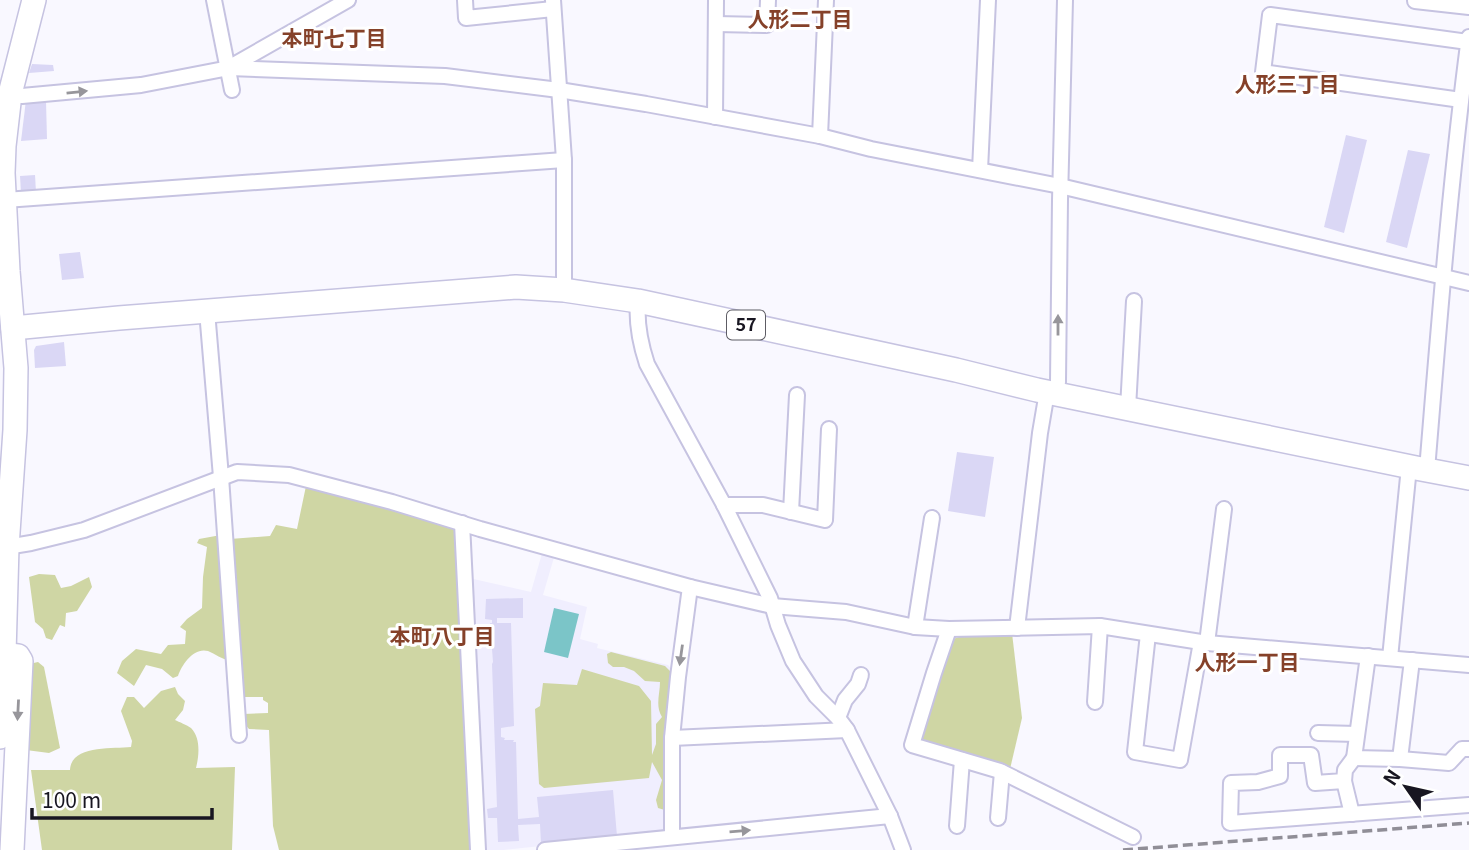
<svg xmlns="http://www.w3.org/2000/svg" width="1469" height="850" font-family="Georgia,'Noto Sans JP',serif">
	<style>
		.built { fill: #f0eefe }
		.green { fill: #cfd6a4 }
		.water { fill: #7bc5c8 }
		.building { fill: #dad7f5 }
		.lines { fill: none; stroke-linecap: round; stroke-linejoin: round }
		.minor-casing { stroke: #c6c3e1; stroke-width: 18 }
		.primary-casing { stroke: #c6c3e1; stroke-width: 26 }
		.minor { stroke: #fff; stroke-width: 14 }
		.primary { stroke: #fff; stroke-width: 23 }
		.rail { stroke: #908e97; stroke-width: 3.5; stroke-dasharray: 10 5; stroke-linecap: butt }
		.oneway { fill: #97969b }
		.labels { text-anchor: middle; stroke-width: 6; stroke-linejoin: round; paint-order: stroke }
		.shield { fill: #fff; stroke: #5d5c64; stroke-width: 2 }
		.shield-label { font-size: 18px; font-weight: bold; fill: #181621 }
		.neighbourhood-label { font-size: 21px; font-weight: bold; fill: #854129; stroke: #fff }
	</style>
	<rect width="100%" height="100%" fill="#f9f8ff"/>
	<polygon class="built" points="543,550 555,554 543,595 587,607 580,639 598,644 597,648 668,665 674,672 665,833 503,850 483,850 469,578 531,592"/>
	<g class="green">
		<polygon points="306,486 454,525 459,540 476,850 279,850 273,826 269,730 249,729 243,722 243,714 268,713 268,703 263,700 263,697 239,697 230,539 270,536 276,525 297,529"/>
		<path d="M221,535L230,661C222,659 215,654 208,651C194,647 182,664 178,676L173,678L162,669L146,665L134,686L117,673L122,661L136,649L161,654L168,645L185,644L186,631L180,627L187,619L202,608L203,577L207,547L197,543L199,539Z"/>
		<polygon points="39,574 55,575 61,588 71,586 89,577 92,587 77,611 66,613 65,627 60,625 52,640 46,638 43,629 35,622 29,577"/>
		<polygon points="1012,633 1022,718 1010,769 924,742 921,737 938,681 953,639 959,637"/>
		<path d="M611,652L665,666L672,673L668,811L658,808L656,800L662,780L652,762L649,778L544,788L539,784L535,709L540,706L543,683L577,685L582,669L639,686L651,701L652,755L656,744V724L662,717C655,706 660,694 660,682L645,681L634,671L624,667H613L608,663L607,654Z"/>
		<polygon points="38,662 44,667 60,748 49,753 26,750 29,664"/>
		<path d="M175,687L178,694L185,701L183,710L175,720C179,722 187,725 191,728C201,738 199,756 196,768L235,767L232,850H42L31,770H70C71,745 112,749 131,747L132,741L121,711L127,697H134L144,708L161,691Z"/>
	</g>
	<polygon class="water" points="554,608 579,614 568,658 544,652"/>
	<g class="building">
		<polygon points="32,64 53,65 54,71 29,73"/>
		<polygon points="26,100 46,101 47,139 21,141"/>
		<polygon points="1346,135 1367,140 1344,233 1324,227"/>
		<polygon points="1408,150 1430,154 1407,248 1386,242"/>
		<polygon points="35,175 36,192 21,193 20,176"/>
		<polygon points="80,252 84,278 62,280 59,254"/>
		<polygon points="64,342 66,366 35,368 34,350 36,346"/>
		<polygon points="957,452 994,457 985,517 948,511"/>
		<polygon points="523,598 523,618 497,618 497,623 511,623 514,726 501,728 501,737 505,738 504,740 514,740 513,742 516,742 518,819 539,817 537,797 613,790 617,836 541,843 540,824 518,825 519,841 498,842 497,818 488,818 487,809 497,807 492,664 493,662 490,623 492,623 492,620 485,619 486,599"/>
	</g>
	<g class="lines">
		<g class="minor-casing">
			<g id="minor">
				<polyline points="214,0 232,90"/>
				<polyline points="465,0 466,18 553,9"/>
				<polyline points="553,0 564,160 564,290"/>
				<polyline points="1415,0 1415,1 1469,7"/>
				<polyline points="716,24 767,25 768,0"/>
				<polyline points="230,67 348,0"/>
				<polyline points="4,93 22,96 141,85 229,68 445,76 559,90 646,104 820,136 871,149 1060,186 1469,283"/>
				<polyline points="1461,100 1263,72 1270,15 1468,42"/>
				<polyline points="715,117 716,0"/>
				<polyline points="820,136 826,0"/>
				<polyline points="980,170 988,0"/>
				<polyline points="5,200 564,160"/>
				<path d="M638,301C636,324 640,343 647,364L724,505L770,598L778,625L793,661L816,696L838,718L847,730L890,816L903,850"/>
				<polyline points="207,311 221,477 239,735"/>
				<polyline points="1056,393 1058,382 1060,200 1065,0"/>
				<polyline points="1128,408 1134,301"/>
				<path d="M1427,470C1439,325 1450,181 1469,37"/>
				<polyline points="724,505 763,505 825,520 829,429"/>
				<polyline points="791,512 797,395"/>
				<polyline points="462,523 478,850"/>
				<polyline points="0,548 31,543 84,530 237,472 289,475 392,502 480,529 690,587 772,606 846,612 915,627 949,629 1100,626 1207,643 1469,665"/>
				<polyline points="915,627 932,518"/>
				<polyline points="1017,628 1040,433 1047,392"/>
				<polyline points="949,629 934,673 912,745 1000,771 1133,837"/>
				<polyline points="1148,634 1135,752 1180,760 1201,642"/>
				<polyline points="1207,643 1224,509"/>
				<polyline points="1368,656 1354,758 1400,759 1412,660"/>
				<polyline points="1390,658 1409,467"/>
				<polyline points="1095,702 1100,626"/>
				<polyline points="838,718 845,700 858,684 861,675"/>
				<polyline points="1318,733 1357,734"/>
				<polyline points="672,738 847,730"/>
				<polyline points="1354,758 1345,770 1344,781 1315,783 1311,755 1280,755 1280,776 1258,782 1231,783 1230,823 1469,805"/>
				<polyline points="1400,759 1449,763 1462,749 1469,749"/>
				<polyline points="1344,781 1352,814"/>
				<polyline points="998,818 1002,772"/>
				<polyline points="957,826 962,760"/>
				<polyline points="672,837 672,738 678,677 690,587"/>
				<polyline points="545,850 890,816"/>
			</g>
		</g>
		<g class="primary-casing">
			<g id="primary">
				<polyline points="13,328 119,318 516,287 564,290 638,301 956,370 1037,390 1416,468 1469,478"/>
				<polyline points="0,654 18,656 21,661 12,850"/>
				<polyline points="0,737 4,654 7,547 15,430 16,368 8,271 3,173 4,146 10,94 34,0"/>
			</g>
		</g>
		<use href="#minor" class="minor"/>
		<use href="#primary" class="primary"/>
		<polyline class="rail" points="1123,850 1469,823"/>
	</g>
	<defs><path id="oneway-solid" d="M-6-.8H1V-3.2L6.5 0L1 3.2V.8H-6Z" transform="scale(1.75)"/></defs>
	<g class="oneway">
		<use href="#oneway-solid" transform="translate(77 92) rotate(-6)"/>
		<use href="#oneway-solid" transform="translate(1058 325) rotate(-90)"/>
		<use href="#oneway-solid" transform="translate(681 655) rotate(98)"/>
		<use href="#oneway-solid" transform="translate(18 710) rotate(93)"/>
		<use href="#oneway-solid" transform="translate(740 831) rotate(-5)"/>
	</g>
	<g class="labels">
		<rect class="shield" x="727" y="310.5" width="38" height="29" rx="5"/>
		<g class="shield-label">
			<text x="746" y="331">57</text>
		</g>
		<g class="neighbourhood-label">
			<text x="800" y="27">人形二丁目</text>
			<text x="334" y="46">本町七丁目</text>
			<text x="1287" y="92">人形三丁目</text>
			<text x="442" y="644">本町八丁目</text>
			<text x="1247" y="670">人形一丁目</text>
		</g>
	</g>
	<g transform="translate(1406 787) rotate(304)" stroke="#ffffff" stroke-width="5" paint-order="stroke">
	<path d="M0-5L12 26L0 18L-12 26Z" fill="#181621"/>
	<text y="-10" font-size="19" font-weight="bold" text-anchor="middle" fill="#181621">N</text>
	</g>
	<path d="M32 808v10h180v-10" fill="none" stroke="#181621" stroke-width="3.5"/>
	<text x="42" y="808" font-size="21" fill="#181621" stroke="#ffffff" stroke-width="5" paint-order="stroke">100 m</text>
</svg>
